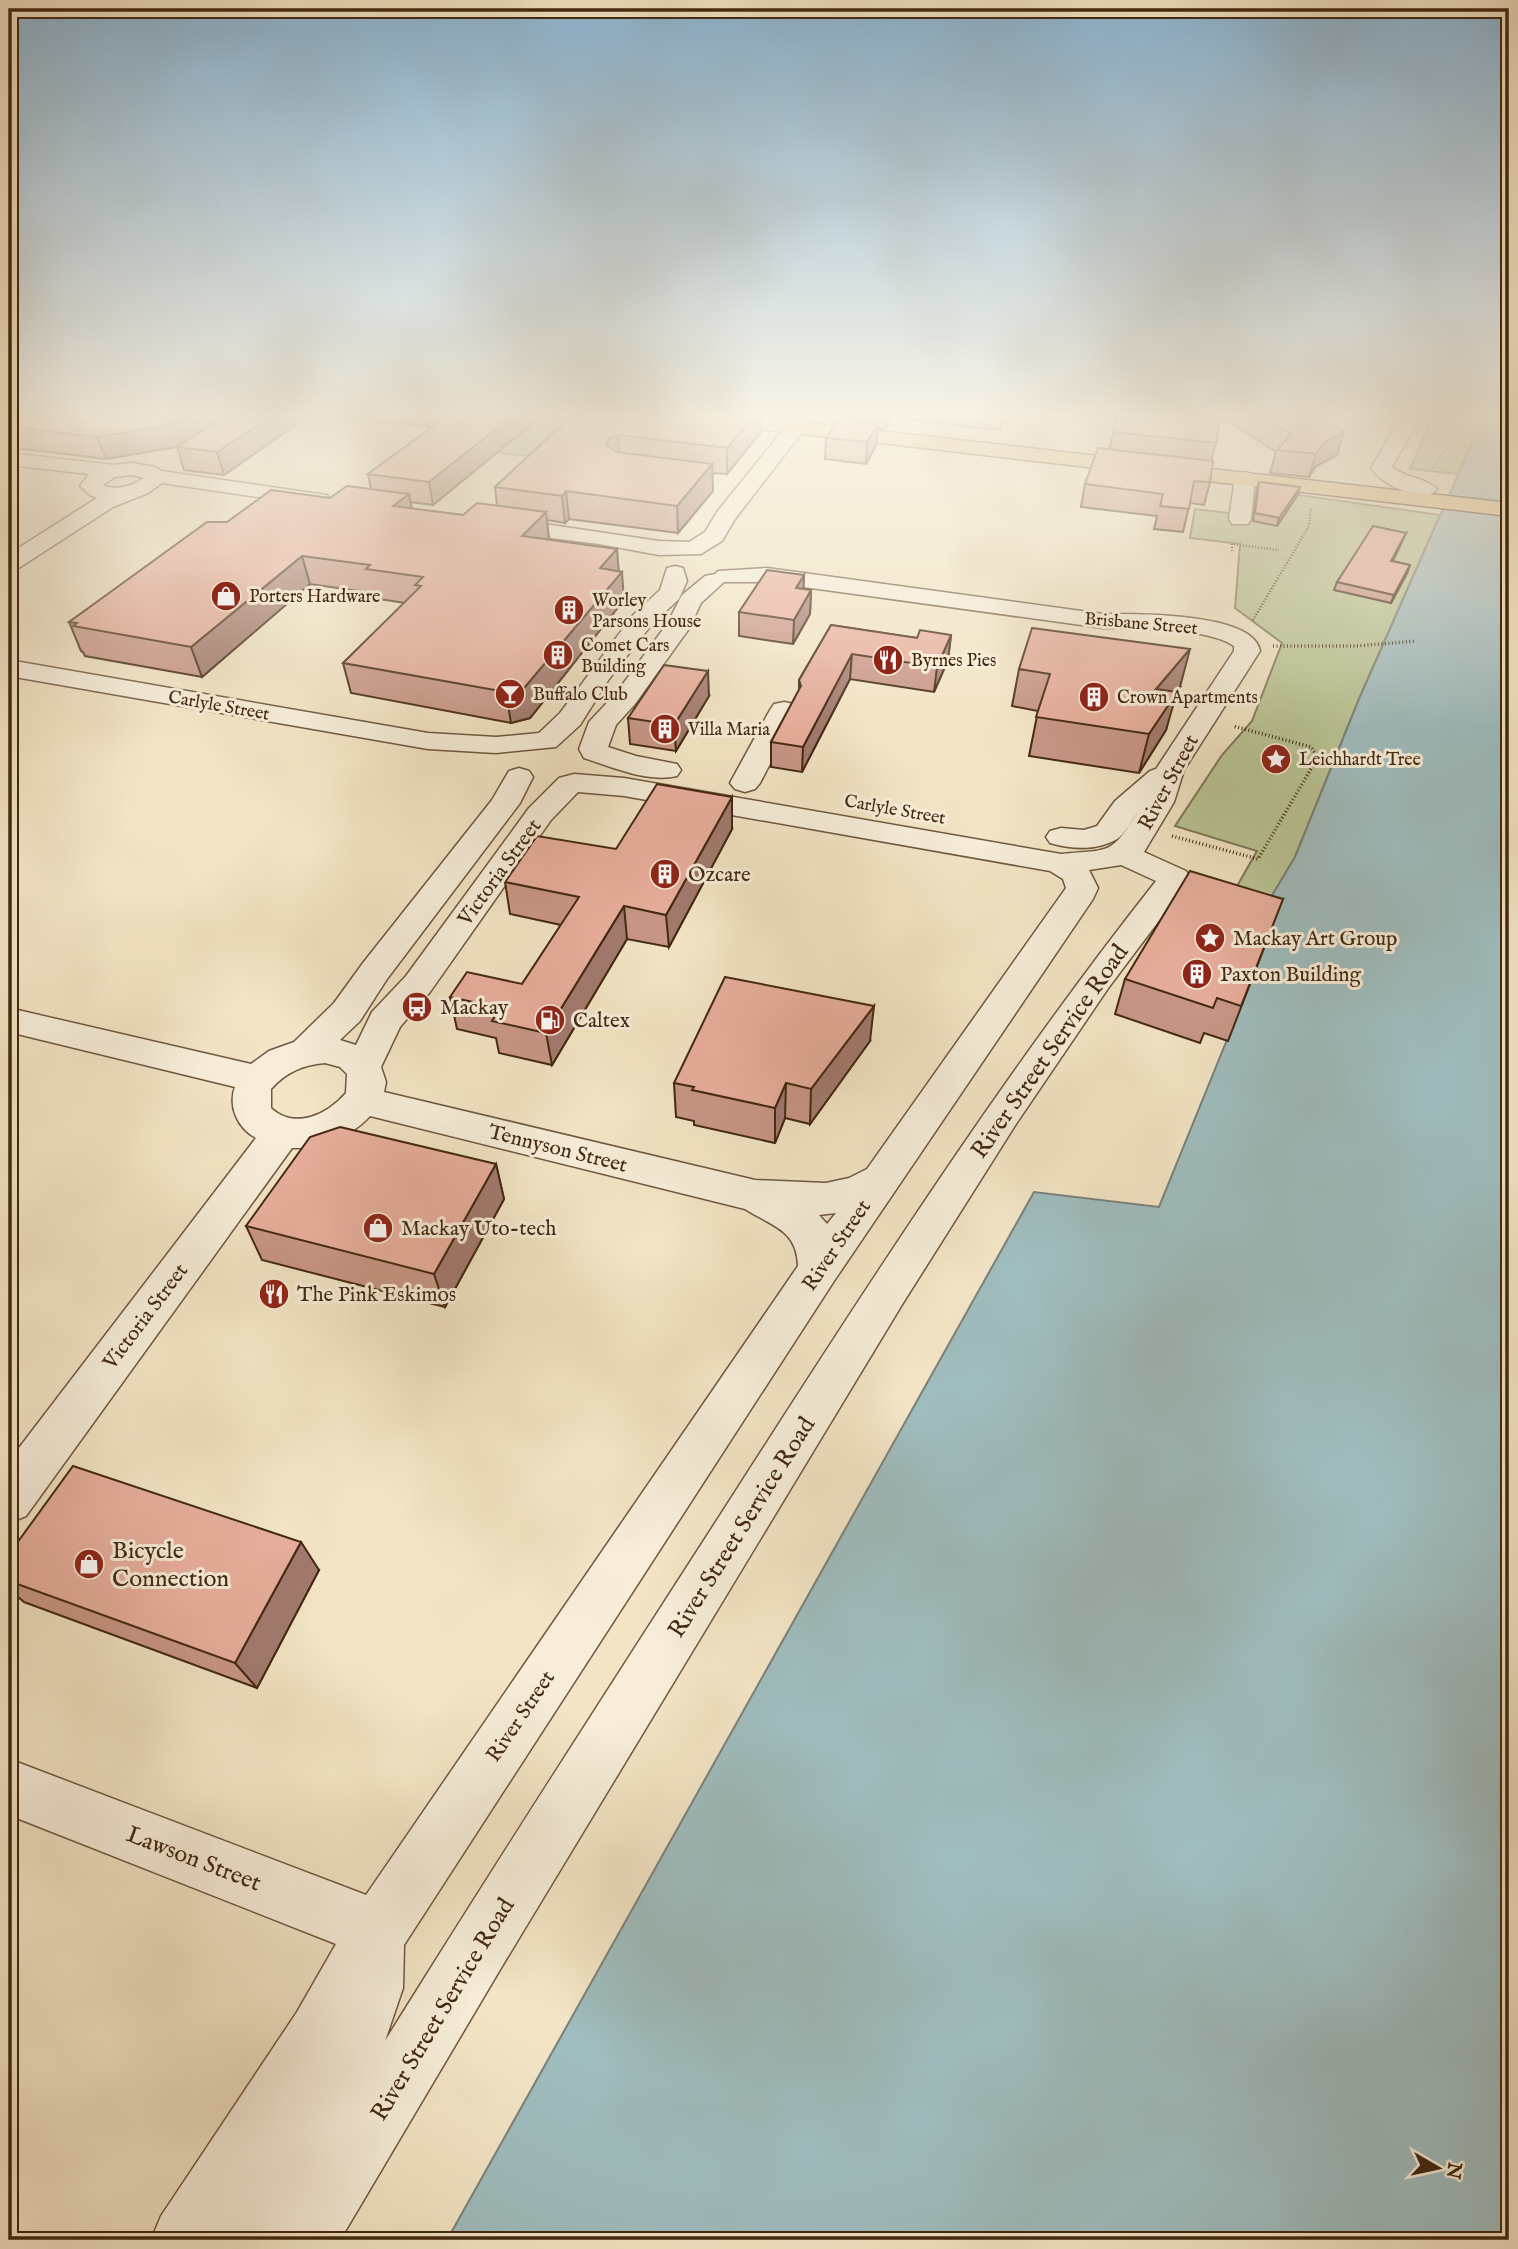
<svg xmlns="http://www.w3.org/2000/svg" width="1518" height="2249" font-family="'IM FELL English',serif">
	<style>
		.green { fill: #bac495; stroke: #7e7653; stroke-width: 2 }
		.water { fill: #9fbcbe; stroke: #7a8179; stroke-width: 2 }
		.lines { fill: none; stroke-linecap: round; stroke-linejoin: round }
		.minor-casing { stroke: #6e573e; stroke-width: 3 }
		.major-casing { stroke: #422811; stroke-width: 3 }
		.path-far1 { stroke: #422811; stroke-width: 2.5; stroke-dasharray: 1 2; stroke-linecap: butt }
		.path { stroke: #422811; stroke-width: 3.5; stroke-dasharray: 1 2.5; stroke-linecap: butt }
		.minor { fill: #f7edd9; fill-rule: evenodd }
		.major { fill: #e9c282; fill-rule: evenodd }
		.wall { fill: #c89687; stroke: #422811; stroke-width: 2 }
		.shaded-wall { fill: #a27a6e; stroke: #422811; stroke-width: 2 }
		.building { fill: #e8ae9d; stroke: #422811; stroke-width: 2 }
		.labels { text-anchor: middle; stroke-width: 6; stroke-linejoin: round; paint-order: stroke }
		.far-poi-label { font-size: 18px; fill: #422811; stroke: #f7edd9; text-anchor: start }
		.far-street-label { font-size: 18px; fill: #422811; stroke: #f7edd9 }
		.street-label { font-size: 21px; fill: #422811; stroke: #f7edd9 }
		.poi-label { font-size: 21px; fill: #422811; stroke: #f7edd9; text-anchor: start }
		.near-street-label { font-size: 24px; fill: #422811; stroke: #f7edd9 }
		.near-poi-label { font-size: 24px; fill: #422811; stroke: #f7edd9; text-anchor: start }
	</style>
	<rect width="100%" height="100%" fill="#f2e4c5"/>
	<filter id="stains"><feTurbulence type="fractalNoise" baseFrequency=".00286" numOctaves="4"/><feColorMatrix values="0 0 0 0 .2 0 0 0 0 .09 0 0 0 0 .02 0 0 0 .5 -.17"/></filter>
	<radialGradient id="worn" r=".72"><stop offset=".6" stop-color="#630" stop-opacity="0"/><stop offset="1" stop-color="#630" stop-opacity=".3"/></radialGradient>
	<g class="green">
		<polygon points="529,414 575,414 528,456 434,445"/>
		<polygon points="1434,414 1485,414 1458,474 1410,469"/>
		<polygon points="1249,488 1440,515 1359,699 1295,857 1258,919 1221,914 1257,851 1175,826 1222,755 1252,721 1282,643 1235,608 1240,544 1190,538 1195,509 1245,515"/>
	</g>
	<polygon class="water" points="1485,414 1509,414 1509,2240 447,2240 1034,1192 1159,1207 1270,934 1258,919 1295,857 1359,699"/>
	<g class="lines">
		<g class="minor-casing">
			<g id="minor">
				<polygon points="796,414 816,414 735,519 722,541 701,554 659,555 599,544 497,531 489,529 486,524 489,519 497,517 659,541 689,542 705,532 717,512"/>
				<path d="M1403,414H1422L1392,467C1405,478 1427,478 1437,489L1433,493C1413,499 1383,485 1371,468Z"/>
				<path d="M9,453L114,465L132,463L155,467L161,471L319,494L327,495L330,500L327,505L319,506L162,483L148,493L113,507L17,569L9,571V554L97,498L90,495L80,486L89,474L9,465ZM132,475L144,478C132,486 116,491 103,485L115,477Z"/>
				<polygon points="1245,472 1252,474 1255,478 1251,519 1248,524 1232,524 1229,519 1235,478 1238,474"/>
				<polygon points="675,566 683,568 687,581 679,599 652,624 609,679 580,725 556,747 496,753 428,749 9,676 9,660 428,733 496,737 539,733 560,713 634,614 660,590 667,568"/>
				<path d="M767,568L1103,614C1135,614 1254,612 1260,651L1184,770L1174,802L1144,852L1186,871L1191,878L1109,987L1016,1124L903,1303L501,1968L340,2240H151L161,2216L297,2012L336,1944L9,1815V1759L366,1895L798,1266C797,1229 771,1226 745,1209L370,1116C351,1137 320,1149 292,1148L26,1516L9,1523V1461L256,1138C237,1128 228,1106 235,1087L9,1032V1008L251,1064L269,1051L294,1042L334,1003L363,963L492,800L509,771L519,768L529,771L533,777L520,803L387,979L360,1021L340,1040L356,1045L372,1012L406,976L529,808L559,778L574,774L624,778L1061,854C1111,849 1110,856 1138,812C1132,820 1125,834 1117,839C1097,851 1071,849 1050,843L1046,837L1050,831L1061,828L1084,830L1097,826L1115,801L1150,771L1156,769L1234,651V646C1209,628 1135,628 1103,628L767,582H724L701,603L688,630L635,704L616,725L608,747L636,756L677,764L681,770L677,776C648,783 612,767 584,758L579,749L589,722L617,692L667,624L682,595L705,576L715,574L718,571ZM578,792L624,796L1050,871L1063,879L1066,888L867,1169L849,1178L826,1183L755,1180L384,1092L386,1082L381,1067L400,1027L430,992L551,820ZM1121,865L1156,881C1002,1076 869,1283 735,1492C618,1674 500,1856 385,2041L403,1988L404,1945L834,1281L1093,899L1098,888L1089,870ZM325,1063L340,1067L347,1074L346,1093C327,1115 295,1130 271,1108V1089C286,1072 303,1065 325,1063ZM836,1213L827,1224L819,1215Z"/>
				<polygon points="784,702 794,704 798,710 760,783 755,789 745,792 735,789 730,783 770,710 774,704"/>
			</g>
		</g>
		<g class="major-casing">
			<polygon id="major" points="673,414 731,414 1509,503 1509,516 683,420"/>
		</g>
		<g class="path-far1">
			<polyline points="1433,468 1470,414"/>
			<polyline points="1232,551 1232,544 1279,550"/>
			<polyline points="1253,620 1309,526 1311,507"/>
		</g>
		<g class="path">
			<polyline points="1273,646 1357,646 1416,641"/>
			<polyline points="1172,836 1258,859 1318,757 1311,747 1233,726"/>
		</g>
		<use href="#minor" class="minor"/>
		<use href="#major" class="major"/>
	</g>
	<g class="wall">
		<polygon points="9,414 544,414 433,505 410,502 412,509 463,515 497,506 495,487 574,414 775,414 773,416 761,415 761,432 727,474 712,473 713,491 678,533 569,519 565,523 547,520 549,540 619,571 624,600 530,718 511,723 351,693 343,663 405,603 373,598 372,593 310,584 202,677 85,656 83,652 81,651 69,622 227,522 371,489 368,474 432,427 310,415 224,475 184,470 177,447 218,421 176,447 106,459 24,449 9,450 9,452"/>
		<polygon points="849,414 894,414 885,429 877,428 876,445 866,464 825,459 826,438 849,420"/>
		<polygon points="910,414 1007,414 1000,430 910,420"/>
		<polygon points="1118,414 1313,414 1337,455 1316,466 1309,477 1270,473 1276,452 1220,416 1216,443 1211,461 1210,482 1204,505 1190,503 1183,532 1154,529 1157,516 1081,507 1085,484 1109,450"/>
		<polygon points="1336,414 1360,414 1359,416"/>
		<polygon points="1259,482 1298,494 1277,526 1253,521 1257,489"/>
		<polygon points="1406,533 1393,561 1410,565 1407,573 1391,603 1334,590 1337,582"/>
		<polygon points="804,575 803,589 811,590 810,614 793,644 739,636 739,612"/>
		<polygon points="831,625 917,638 951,635 948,660 934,692 850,679 802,772 771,767 771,742 799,690 799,680"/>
		<polygon points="1019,669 1180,687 1175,692 1166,730 1139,773 1029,756 1038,711 1012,706"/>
		<polygon points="709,696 676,751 630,744 628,718"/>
		<polygon points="732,829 669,947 627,939 552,1065 499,1053 496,1038 457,1029 450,997 522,984 561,925 510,914 505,882 616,849"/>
		<polygon points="1283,899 1228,1041 1204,1033 1200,1043 1115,1014 1125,979"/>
		<polygon points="870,1041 810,1124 785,1118 775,1143 694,1125 694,1121 676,1117 674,1083"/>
		<polygon points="496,1164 504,1199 445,1307 262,1260 246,1226"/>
		<polygon points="9,1554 319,1570 257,1688 24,1602 9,1589"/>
	</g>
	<g class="shaded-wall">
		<polygon points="187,414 228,414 176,447 106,459 97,437"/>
		<polygon points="274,414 310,414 310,415 224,475 217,452"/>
		<polygon points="515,414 544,414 433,505 429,482"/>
		<polygon points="755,414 761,414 761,432 727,474 727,448"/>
		<polygon points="887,414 894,414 885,429 886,415"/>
		<polygon points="1002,414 1007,414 1000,430"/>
		<polygon points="878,424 876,445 866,464 867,442"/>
		<polygon points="1344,432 1337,455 1316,466 1309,477 1316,454 1324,443"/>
		<polygon points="618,435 620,461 606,445 609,438"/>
		<polygon points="712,464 713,491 678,533 677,506"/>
		<polygon points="1300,487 1298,494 1277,526 1279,518"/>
		<polygon points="566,491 569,519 565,523 562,496"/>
		<polygon points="409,494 414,521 393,506"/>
		<polygon points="9,500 17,519 9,524"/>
		<polygon points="546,512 549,540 522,536"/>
		<polygon points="617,549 619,575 622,572 624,600 530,718 511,723 506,692 600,568"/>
		<polygon points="302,556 310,584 202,677 191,647"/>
		<polygon points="1410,565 1407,573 1391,603 1394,595"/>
		<polygon points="804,575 803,599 796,588"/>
		<polygon points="811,590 810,614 793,644 794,620"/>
		<polygon points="951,635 948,660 934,692 937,667"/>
		<polygon points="1190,649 1180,687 1146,727 1156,689"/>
		<polygon points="852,654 850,679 802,772 803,747"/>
		<polygon points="708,671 709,696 676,751 674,725"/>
		<polygon points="1177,692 1166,730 1139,773 1149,734"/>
		<polygon points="732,797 732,829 669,947 666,915"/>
		<polygon points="624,906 627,939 552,1065 546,1033"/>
		<polygon points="874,1006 870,1041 810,1124 811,1089"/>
		<polygon points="786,1083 785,1118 775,1143 775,1108"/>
		<polygon points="496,1164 504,1199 445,1307 434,1274"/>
		<polygon points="301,1542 319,1570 257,1688 235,1663"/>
	</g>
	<g class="building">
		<polygon points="9,414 187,414 169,425 97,437 15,427 9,428"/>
		<polygon points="222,414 274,414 217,452 177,447 226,416 217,417"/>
		<polygon points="450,414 515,414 429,482 368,474"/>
		<polygon points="574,414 755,414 727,448 618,435 609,438 606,445 617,452 712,464 677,506 566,491 562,496 495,487"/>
		<polygon points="1118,414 1220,414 1216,443 1113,432"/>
		<polygon points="1258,414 1313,414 1344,432 1324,443 1316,454 1277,450 1291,434"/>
		<polygon points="839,419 878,424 867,442 826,438"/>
		<polygon points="1098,448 1213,461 1210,482 1194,481 1189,509 1160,506 1163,494 1085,484"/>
		<polygon points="1259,482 1300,487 1279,518 1255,513"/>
		<polygon points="347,486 409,494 393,506 463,515 477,503 546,512 522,536 617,549 600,568 622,572 525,687 506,692 343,663 421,586 415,585 423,577 366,569 370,565 302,556 191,647 73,626 77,623 69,622 207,522 227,522 271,490 330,498"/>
		<polygon points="1373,526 1406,533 1391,561 1410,565 1394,595 1337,582"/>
		<polygon points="767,570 804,575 796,588 811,590 794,620 739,612"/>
		<polygon points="831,625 917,638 920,630 951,635 937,667 852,654 803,747 771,742 801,686 799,680"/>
		<polygon points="1032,628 1190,649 1156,689 1177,692 1149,734 1036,717 1050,674 1019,669"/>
		<polygon points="664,665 708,671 674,725 628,718"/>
		<polygon points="657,784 732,797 666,915 624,906 546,1033 492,1021 500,1008 450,997 467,972 522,984 579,897 505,882 537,836 616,849"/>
		<polygon points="1190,871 1283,899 1241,1006 1217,998 1213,1008 1125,979"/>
		<polygon points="725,977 874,1006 811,1089 786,1083 775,1108 692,1090 694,1087 674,1083"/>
		<polygon points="340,1127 496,1164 434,1274 246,1226 310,1137"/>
		<polygon points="73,1466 301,1542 235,1663 9,1581 9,1554"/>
	</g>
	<linearGradient id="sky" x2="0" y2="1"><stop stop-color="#8bb7d7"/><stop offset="0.57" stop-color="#f9f3e5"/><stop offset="1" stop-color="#f9f3e5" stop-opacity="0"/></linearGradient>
	<rect width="1518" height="729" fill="url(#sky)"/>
	<defs>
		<g id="shop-disc" transform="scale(1.575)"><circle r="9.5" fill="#8f2418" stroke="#f7edd9"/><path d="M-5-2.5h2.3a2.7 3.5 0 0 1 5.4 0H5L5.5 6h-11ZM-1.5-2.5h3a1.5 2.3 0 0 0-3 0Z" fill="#fff"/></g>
		<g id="building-disc" transform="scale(1.575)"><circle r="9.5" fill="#8f2418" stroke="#f7edd9"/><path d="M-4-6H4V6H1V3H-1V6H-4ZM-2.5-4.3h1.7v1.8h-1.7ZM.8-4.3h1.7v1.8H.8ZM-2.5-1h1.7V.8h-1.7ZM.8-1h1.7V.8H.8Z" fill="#fff"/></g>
		<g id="restaurant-disc" transform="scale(1.575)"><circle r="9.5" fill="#8f2418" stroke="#f7edd9"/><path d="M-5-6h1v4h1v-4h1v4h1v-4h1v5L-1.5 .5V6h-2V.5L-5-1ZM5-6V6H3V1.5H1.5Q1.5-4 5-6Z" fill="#fff"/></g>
		<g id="bar-disc" transform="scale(1.575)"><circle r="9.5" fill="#8f2418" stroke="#f7edd9"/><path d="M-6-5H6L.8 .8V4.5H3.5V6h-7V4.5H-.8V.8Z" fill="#fff"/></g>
		<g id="sight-disc" transform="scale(1.575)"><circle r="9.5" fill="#8f2418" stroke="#f7edd9"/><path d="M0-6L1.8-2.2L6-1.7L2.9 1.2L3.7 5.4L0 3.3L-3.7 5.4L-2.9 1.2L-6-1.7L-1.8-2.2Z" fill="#fff"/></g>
		<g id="bus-disc" transform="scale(1.575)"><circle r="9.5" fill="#8f2418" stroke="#f7edd9"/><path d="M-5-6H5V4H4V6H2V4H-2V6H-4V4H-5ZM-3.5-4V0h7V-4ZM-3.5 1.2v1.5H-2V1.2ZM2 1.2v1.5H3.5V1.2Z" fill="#fff"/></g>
		<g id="fuel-disc" transform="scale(1.575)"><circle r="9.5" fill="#8f2418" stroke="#f7edd9"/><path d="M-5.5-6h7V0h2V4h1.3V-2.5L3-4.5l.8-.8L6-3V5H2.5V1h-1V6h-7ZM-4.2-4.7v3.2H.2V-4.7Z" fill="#fff"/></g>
	</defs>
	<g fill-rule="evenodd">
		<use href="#shop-disc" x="226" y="596"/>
		<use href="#building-disc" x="569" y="610"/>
		<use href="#building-disc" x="558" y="655"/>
		<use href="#restaurant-disc" x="888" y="660"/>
		<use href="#bar-disc" x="510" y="694"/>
		<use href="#building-disc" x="1094" y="697"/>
		<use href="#building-disc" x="665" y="729"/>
		<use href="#sight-disc" x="1276" y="759"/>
		<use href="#building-disc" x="665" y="874"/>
		<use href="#sight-disc" x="1210" y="938"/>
		<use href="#building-disc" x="1197" y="974"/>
		<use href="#bus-disc" x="417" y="1007"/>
		<use href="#fuel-disc" x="550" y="1020"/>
		<use href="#shop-disc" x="378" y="1228"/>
		<use href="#restaurant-disc" x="274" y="1294"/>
		<use href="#shop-disc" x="89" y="1564"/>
	</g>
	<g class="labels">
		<g class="far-poi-label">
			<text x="249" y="602">Porters Hardware</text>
			<text x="592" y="606">Worley<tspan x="592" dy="21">Parsons House</tspan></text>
			<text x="581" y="651">Comet Cars<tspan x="581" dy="21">Building</tspan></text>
			<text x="911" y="666">Byrnes Pies</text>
			<text x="533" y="700">Buffalo Club</text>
			<text x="1117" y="703">Crown Apartments</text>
			<text x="688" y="735">Villa Maria</text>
			<text x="1299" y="765">Leichhardt Tree</text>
		</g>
		<g class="far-street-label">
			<text transform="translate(1141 623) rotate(5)" y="6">Brisbane Street</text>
			<text transform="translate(219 705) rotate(10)" y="6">Carlyle Street</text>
			<text transform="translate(895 809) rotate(10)" y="6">Carlyle Street</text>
		</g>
		<g class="street-label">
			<text transform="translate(1168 782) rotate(-62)" y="7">River Street</text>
			<text transform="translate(499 872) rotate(-54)" y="7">Victoria Street</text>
			<text transform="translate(558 1148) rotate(14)" y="7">Tennyson Street</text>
			<text transform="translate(836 1245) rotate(-56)" y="7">River Street</text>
			<text transform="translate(145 1316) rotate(-53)" y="7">Victoria Street</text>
			<text transform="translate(520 1716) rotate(-56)" y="7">River Street</text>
		</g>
		<g class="poi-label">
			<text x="688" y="881">Ozcare</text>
			<text x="1233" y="945">Mackay Art Group</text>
			<text x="1220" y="981">Paxton Building</text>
			<text x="440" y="1014">Mackay</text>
			<text x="573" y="1027">Caltex</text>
			<text x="401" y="1235">Mackay Uto-tech</text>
			<text x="297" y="1301">The Pink Eskimos</text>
		</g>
		<g class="near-street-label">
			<text transform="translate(1049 1051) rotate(-55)" y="8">River Street Service Road</text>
			<text transform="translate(741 1527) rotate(-58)" y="8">River Street Service Road</text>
			<text transform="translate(194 1858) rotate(21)" y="8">Lawson Street</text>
			<text transform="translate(442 2009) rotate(-59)" y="8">River Street Service Road</text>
		</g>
		<g class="near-poi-label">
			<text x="112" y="1558">Bicycle<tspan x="112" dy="28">Connection</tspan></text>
		</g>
	</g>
	<rect width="1518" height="2249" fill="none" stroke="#f2e4c5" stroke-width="35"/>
	<rect x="10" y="10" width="1497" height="2228" fill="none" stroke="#422811" stroke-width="3.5"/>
	<rect x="18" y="18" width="1483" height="2214" fill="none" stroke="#422811" stroke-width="2"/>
	<g transform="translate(1438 2168) rotate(99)" stroke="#f7edd9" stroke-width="5" paint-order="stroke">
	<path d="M0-5L12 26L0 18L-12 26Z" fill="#422811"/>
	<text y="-10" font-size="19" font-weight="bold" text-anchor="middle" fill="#422811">N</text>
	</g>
	<rect width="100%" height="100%" filter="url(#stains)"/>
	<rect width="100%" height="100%" fill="url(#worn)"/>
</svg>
